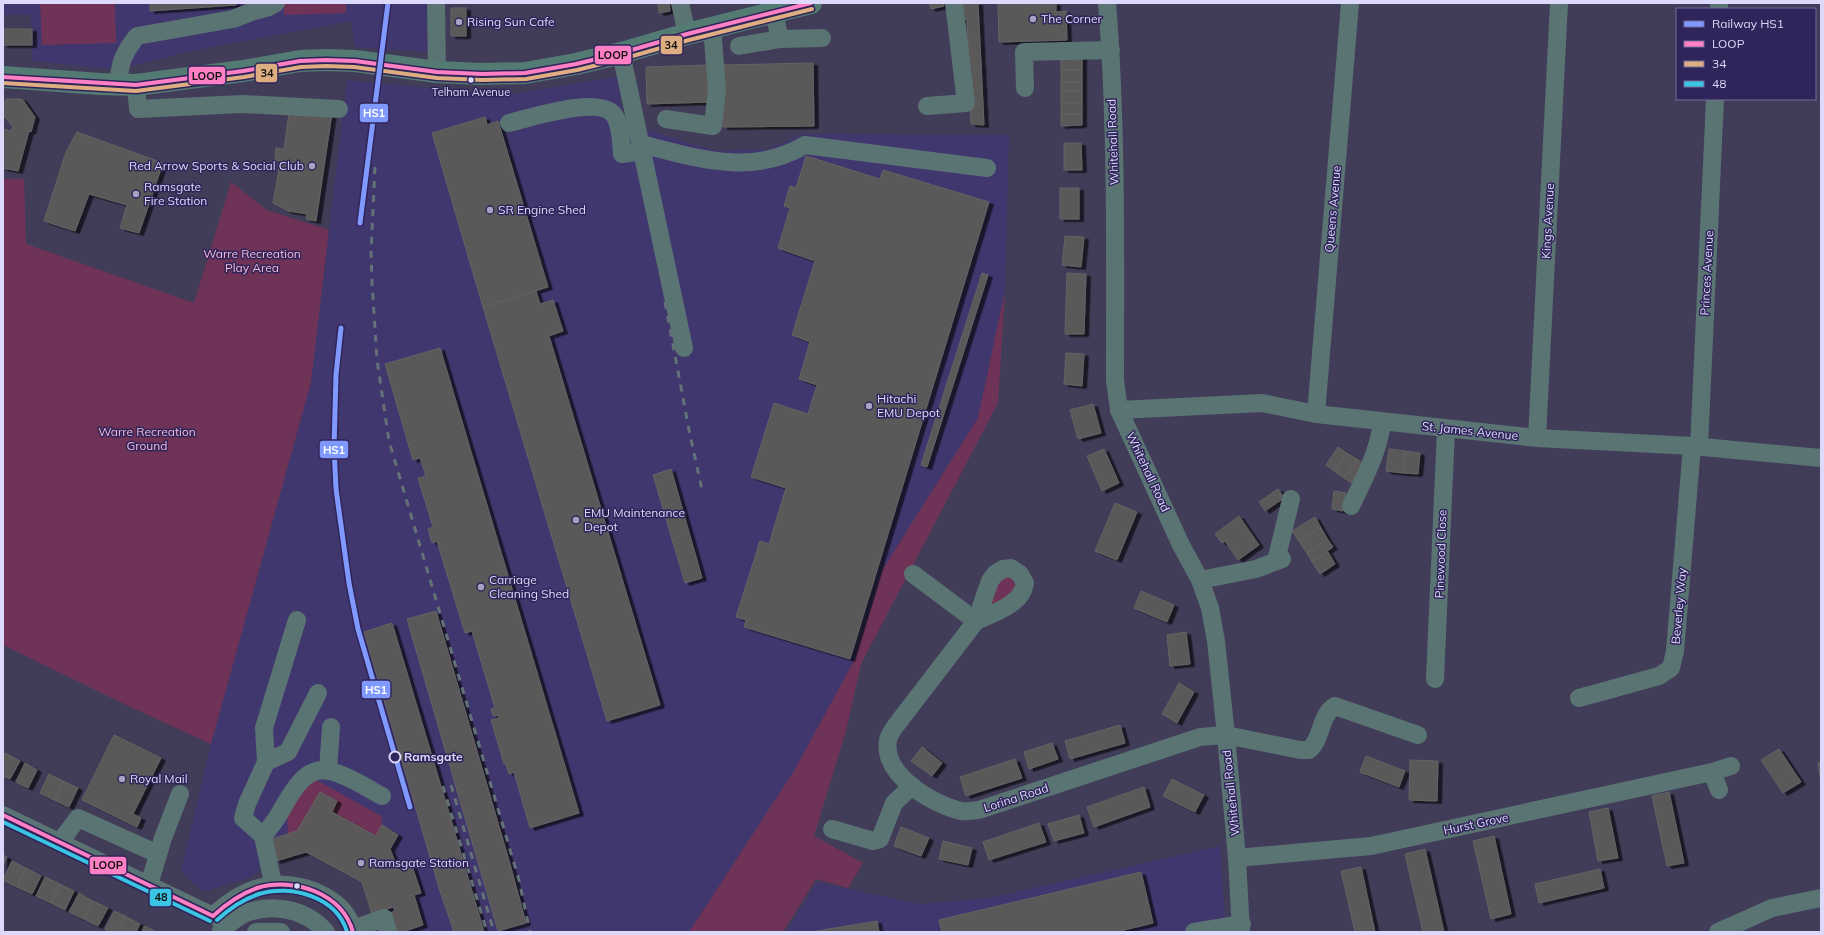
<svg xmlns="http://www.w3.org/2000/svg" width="1824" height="935" font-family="Mulish,sans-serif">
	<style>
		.built { fill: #41376f }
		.green { fill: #6f3357 }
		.building { fill: #5a5858; stroke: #646362; filter: url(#shadow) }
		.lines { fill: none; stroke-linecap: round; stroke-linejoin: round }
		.minor { stroke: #5a7373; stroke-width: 18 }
		.major { stroke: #537a73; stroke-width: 22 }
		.rail { stroke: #627276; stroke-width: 3; stroke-dasharray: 7 7; stroke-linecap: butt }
		.bus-1-casing { stroke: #30255a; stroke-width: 7 }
		.bus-2-casing { stroke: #30255a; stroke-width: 7 }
		.bus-3-casing { stroke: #30255a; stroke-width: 7 }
		.bus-1 { stroke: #ff80c5; stroke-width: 4 }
		.bus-2 { stroke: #dead82; stroke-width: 4 }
		.bus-3 { stroke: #3ac5e4; stroke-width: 4 }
		.rail-1-casing { stroke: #30255a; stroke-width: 8 }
		.rail-1 { stroke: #8099ff; stroke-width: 5 }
		.poi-dot { fill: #a6a2c2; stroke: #30255a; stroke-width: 1.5 }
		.bus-dot { fill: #dcd9fa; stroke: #30255a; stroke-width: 1.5 }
		.stop-dot { fill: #30255a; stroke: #dcd9fa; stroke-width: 2 }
		.labels { text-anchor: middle; stroke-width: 3; stroke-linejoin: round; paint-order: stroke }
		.bus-label { font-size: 11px; fill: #dcd9fa; stroke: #30255a }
		.poi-label { font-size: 12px; fill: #dcd9fa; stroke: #30255a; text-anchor: start }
		.street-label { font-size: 12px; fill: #dcd9fa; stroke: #30255a }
		.park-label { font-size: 12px; fill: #f7bad7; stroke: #30255a }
		.stop-label { font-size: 12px; font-weight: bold; fill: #dcd9fa; stroke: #30255a; text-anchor: start }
		.line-badge { stroke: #30255a; stroke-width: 1.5 }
		.badge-label { font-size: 11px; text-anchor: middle; font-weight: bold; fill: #fff }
		.pale-badge-label { font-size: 11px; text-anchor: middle; font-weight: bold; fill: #111 }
	</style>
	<defs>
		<filter id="shadow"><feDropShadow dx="4.5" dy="2.5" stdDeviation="0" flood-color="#0009"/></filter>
	</defs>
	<rect width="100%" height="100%" fill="#413d59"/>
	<g class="built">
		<polygon points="3,3 430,3 428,52 355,47 351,21 186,52 118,70 32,61 31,15 3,15"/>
		<polygon points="617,77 624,123 716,151 768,149 804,134 1009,135 1005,291 978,418 883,569 855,659 794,771 689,932 377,932 362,882 306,852 276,861 248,878 203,892 181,871 211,744 311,382 347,80 503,95"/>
		<polygon points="1220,846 1226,932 786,932 817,882 919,904 990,898"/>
	</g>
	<g class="green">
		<polygon points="40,3 115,3 116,43 42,45"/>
		<polygon points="284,3 346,3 346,13 284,15"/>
		<polygon points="3,179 24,179 26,244 194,303 231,182 267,210 329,230 311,382 211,744 122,703 3,645"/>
		<polygon points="1005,291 998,403 861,664 846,731 814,836 863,863 848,888 816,879 783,932 689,932 794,771 855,659 883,569 978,418"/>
		<polygon points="1010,573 1020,589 984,612 994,583"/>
		<polygon points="318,781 381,816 382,825 376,836 332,812 297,831 288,834 287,817 308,782"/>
	</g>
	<g class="building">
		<polygon points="150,3 236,3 236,5 150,11"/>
		<polygon points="658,3 669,3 670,11 659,13"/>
		<polygon points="929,3 943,3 944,6 931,9"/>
		<polygon points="959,3 978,3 984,125 971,124 967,19 960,20"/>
		<polygon points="998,3 1056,3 1056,12 1066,11 1067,40 999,42"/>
		<rect x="451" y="8" width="15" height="28"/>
		<rect x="3" y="29" width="29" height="16"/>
		<rect x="1061" y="57" width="21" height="13"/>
		<polygon points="813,63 814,126 723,127 723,65"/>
		<polygon points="710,65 711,102 647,104 646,67"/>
		<rect x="1061" y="70" width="21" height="12"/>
		<rect x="1061" y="82" width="21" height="9"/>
		<rect x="1061" y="91" width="21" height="12"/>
		<polygon points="6,99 22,99 35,117 31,132 29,131 18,171 3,168 3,134 4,129 11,131 13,127 5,117 3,117 3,101 6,101"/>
		<rect x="1061" y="103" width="21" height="11"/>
		<polygon points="289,113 332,113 316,221 306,219 307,214 288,211 273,203 280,164 300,167 300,164 275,160 276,148 284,149"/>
		<polygon points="1061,114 1082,114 1082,125 1061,126"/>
		<polygon points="485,117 487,125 498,121 548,287 483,307 432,133"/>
		<polygon points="77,132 163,163 139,233 120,228 127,205 89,194 75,231 44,221 66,152"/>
		<polygon points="1064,143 1081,143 1082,170 1064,170"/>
		<polygon points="806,156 880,179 883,170 989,202 850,659 744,627 746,620 736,617 760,541 769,544 786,488 751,477 774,403 808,414 817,385 799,379 810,342 792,335 815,261 778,248 790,208 784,206 790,186 796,188"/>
		<rect x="1060" y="188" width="19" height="31"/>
		<polygon points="1065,236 1084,237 1081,267 1062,265"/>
		<polygon points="982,273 988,275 927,467 921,465"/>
		<polygon points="1067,273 1086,274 1084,334 1065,334"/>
		<polygon points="536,291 540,304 553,300 563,331 549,336 660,705 607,721 483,307"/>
		<polygon points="440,348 579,813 530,828 514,772 509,774 506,764 504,764 491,720 499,718 498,715 493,716 491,709 495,708 472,631 465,633 437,541 432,543 428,529 433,527 418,478 426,476 420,458 413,460 385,364"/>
		<polygon points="1066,353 1084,354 1082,386 1064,384"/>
		<polygon points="1093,404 1101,433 1078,439 1070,410"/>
		<polygon points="1338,447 1347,453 1334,471 1326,465"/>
		<polygon points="1104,449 1119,483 1102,491 1087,456"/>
		<polygon points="1389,449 1405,451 1403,473 1386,471"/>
		<polygon points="1405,451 1420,453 1418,474 1403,473"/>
		<polygon points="1347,453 1357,459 1344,478 1334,471"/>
		<polygon points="1357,459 1366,465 1353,484 1344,478"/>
		<polygon points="671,469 702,578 685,583 653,475"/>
		<polygon points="1278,489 1284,498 1265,511 1259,502"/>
		<polygon points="1334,491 1346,493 1343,511 1332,509"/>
		<polygon points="1115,503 1137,512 1117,560 1095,551"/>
		<polygon points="1239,516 1259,545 1238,560 1225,541 1222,543 1215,534"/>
		<polygon points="1315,517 1321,528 1299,541 1292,531"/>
		<polygon points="1321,528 1328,540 1307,553 1299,541"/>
		<polygon points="1328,540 1333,547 1312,562 1307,553"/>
		<polygon points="1328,552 1335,564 1320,574 1312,562"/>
		<polygon points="1141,591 1174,605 1167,622 1134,608"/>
		<polygon points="436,611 510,864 526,923 498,931 407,619"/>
		<polygon points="392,623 449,813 484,932 454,932 440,891 364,632"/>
		<polygon points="1186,632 1190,664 1170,666 1167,635"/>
		<polygon points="1179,683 1194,692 1177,723 1162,714"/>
		<polygon points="1120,725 1125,743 1070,759 1065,741"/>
		<polygon points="114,735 161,758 133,814 141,818 137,827 82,800"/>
		<polygon points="1052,743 1058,759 1029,769 1024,752"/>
		<polygon points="922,747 942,763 932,776 911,761"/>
		<polygon points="1779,749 1801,782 1783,793 1761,760"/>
		<polygon points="5,753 20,761 10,779 3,776 3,758"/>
		<polygon points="1366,756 1405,771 1399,787 1360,772"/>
		<polygon points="1015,759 1022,778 966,796 960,777"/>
		<polygon points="1410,760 1438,761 1437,801 1409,800"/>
		<polygon points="1821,762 1821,783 1818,763"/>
		<polygon points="25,763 37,770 28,788 16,782"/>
		<polygon points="49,774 63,781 54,800 40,793"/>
		<polygon points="1172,779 1204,795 1195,812 1163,796"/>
		<polygon points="63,781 78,788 69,807 54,800"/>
		<polygon points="1144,787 1150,807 1094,827 1087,807"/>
		<polygon points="320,792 337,801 332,812 376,836 382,825 398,835 390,849 398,870 412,866 421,893 414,895 423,925 402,932 393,932 388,914 395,911 393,907 372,914 362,882 306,852 276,861 269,840 297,831"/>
		<polygon points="1669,792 1684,863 1667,866 1652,796"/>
		<polygon points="1608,808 1618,858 1598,861 1589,812"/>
		<polygon points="1079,815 1084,833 1054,841 1048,824"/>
		<polygon points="1039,823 1046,842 989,860 983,842"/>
		<polygon points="901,827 929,838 921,856 894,846"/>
		<polygon points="1494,836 1511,914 1491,919 1473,841"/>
		<polygon points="943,841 972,848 968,865 939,859"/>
		<polygon points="1425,849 1444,932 1423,932 1405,854"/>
		<polygon points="3,855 7,857 3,866"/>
		<polygon points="12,861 26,868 17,887 3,880"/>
		<polygon points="1361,867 1375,932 1355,932 1341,871"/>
		<polygon points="26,868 41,876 32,894 17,887"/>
		<polygon points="1600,869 1604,888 1539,903 1535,884"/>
		<polygon points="1141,872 1153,923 1116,932 942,932 939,920"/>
		<polygon points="45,877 60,884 51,903 36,896"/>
		<polygon points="60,884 74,891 65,910 51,903"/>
		<polygon points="79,893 93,901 84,919 69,912"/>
		<polygon points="93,901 108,908 98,926 84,919"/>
		<polygon points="114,911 125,916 118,932 110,932 105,929"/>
		<polygon points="125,916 140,924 136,932 118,932"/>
		<polygon points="877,921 879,932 811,932"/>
		<polygon points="144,926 157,932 142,932"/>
	</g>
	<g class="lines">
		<g class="minor">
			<polyline points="436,3 437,72"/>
			<polyline points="680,3 687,34"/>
			<path d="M1107,3C1117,128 1115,254 1115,380L1119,410L1181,545L1200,580L1210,608L1216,641L1226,735L1237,858L1241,932"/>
			<polyline points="1719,9 1719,3"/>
			<polyline points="774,13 780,39 822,38"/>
			<polyline points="739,46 780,39"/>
			<polyline points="621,53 684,348"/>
			<path d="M118,85C120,62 123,54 137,36L233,19L251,12L269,7L276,3"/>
			<polyline points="136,85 138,109 243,104 339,109"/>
			<polyline points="1025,88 1024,52 1111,50"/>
			<polyline points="927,106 966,103 954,3"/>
			<polyline points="666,119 713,126 717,89 712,28"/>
			<path d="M509,123C530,118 599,95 614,115C621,125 621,143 622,154L642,151"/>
			<path d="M641,144C697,158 751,177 805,145L987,168"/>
			<polyline points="1119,410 1262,403 1316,414 1537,438 1692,446 1821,458"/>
			<polyline points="1316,414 1350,3"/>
			<polyline points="1537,438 1559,3"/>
			<polyline points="1699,446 1715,99"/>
			<path d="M1351,506C1364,479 1378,453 1382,423"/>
			<polyline points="1276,561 1291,499"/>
			<polyline points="913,574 976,621"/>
			<polyline points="1200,580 1256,569 1282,559"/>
			<path d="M976,621C993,613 1022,605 1025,583L1020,574L1011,568L1003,569L995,574L990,581L976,621L897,724C894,728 889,735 888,740C882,775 932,804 961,811C967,812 974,810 979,810L1200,737L1226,735L1300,750H1309C1323,738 1319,716 1335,706L1418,735"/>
			<polyline points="1435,679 1446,429"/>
			<polyline points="1579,698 1659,676 1671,668 1675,651 1692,446"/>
			<polyline points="266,762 288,752 318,693"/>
			<polyline points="328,770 331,727"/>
			<polyline points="1712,772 1719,790"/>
			<polyline points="3,815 213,916"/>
			<polyline points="832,829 873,841 880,839 894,803 912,786"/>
			<polyline points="263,836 243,818 247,804 266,762 264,728 297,620"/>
			<polyline points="60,842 78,818 158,854"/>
			<polyline points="1237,858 1371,846 1712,772 1731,766"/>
			<polyline points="149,885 163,838 180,794"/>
			<path d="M274,885L271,874L263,836C267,831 272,825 276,819C288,801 302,764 329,771C348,775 365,787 382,796"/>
			<path d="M213,916C230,900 251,887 274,885C304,882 349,900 353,932"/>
			<polyline points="353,929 384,918 388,932"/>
			<path d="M221,930C228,925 236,918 244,914C272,902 306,909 326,932"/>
			<polyline points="256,932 281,932"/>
			<polyline points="1194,932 1242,924"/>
			<polyline points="1718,932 1772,908 1821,898"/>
		</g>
		<polyline class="major" points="3,77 100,84 136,85 243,71 300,61 326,60 355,61 437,72 482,74 525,73 576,64 621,53 687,34 811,3"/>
		<g class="rail">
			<polyline points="375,167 371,252 372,282 377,360 389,441 506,836 519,880 530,932"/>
			<polyline points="665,302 688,425 702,490"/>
			<polyline points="451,785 494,932"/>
			<polyline points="443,786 487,932"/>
		</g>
		<g class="bus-1-casing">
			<g id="bus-1">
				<polyline points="3,77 136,85 243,71 300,61 326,60 355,61 437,72 482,74 525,73 576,64 621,53 687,34 811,3"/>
				<polyline points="3,815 213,916"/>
				<path d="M213,916C226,904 240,894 257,888C294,877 342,893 353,932"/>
			</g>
		</g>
		<g class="bus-2-casing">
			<polyline id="bus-2" points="3,83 136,91 244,77 301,67 326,66 354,67 437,78 482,80 526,79 577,70 622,59 689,40 812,9"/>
		</g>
		<g class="bus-3-casing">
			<g id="bus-3">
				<polyline points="3,822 210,921"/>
				<path d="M217,920C229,909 243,899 259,894C291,884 337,897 347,932"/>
			</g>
		</g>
		<use href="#bus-1" class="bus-1"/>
		<use href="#bus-2" class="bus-2"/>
		<use href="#bus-3" class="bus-3"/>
		<g class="rail-1-casing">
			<g id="rail-1">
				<polyline points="360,223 388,3"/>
				<polyline points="341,328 336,375 334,447 336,489 349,583 358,629 410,807"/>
			</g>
		</g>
		<use href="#rail-1" class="rail-1"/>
	</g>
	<g class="poi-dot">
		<circle cx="1033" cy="19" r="4"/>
		<circle cx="459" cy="22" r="4"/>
		<circle cx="312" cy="166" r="4"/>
		<circle cx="136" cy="194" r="4"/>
		<circle cx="490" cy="210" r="4"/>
		<circle cx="869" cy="406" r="4"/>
		<circle cx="576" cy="520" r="4"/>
		<circle cx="481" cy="587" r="4"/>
		<circle cx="122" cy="779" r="4"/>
		<circle cx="361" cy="863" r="4"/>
	</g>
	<g class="bus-dot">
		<circle cx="471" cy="80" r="3.5"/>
		<circle cx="297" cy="886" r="3.5"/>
	</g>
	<circle class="stop-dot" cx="395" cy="757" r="5.5"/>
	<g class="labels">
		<g class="bus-label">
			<text x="471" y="96">Telham Avenue</text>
		</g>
		<g class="poi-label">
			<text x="1041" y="23">The Corner</text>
			<text x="467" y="26">Rising Sun Cafe</text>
			<text x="304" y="170" text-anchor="end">Red Arrow Sports &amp; Social Club</text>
			<text x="144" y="191">Ramsgate<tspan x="144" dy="14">Fire Station</tspan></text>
			<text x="498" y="214">SR Engine Shed</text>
			<text x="877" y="403">Hitachi<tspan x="877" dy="14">EMU Depot</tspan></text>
			<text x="584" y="517">EMU Maintenance<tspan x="584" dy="14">Depot</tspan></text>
			<text x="489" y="584">Carriage<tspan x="489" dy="14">Cleaning Shed</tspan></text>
			<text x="130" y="783">Royal Mail</text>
			<text x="369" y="867">Ramsgate Station</text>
		</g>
		<g class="street-label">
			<text transform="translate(1113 142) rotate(-92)" y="4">Whitehall Road</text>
			<text transform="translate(1333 209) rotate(-85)" y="4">Queens Avenue</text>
			<text transform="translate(1548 221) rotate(-87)" y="4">Kings Avenue</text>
			<text transform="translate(1707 273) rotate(-87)" y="4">Princes Avenue</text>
			<text transform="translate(1470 431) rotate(6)" y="4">St. James Avenue</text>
			<text transform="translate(1148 472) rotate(65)" y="4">Whitehall Road</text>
			<text transform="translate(1441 554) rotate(-88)" y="4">Pinewood Close</text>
			<text transform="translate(1679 606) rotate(-85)" y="4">Beverley Way</text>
			<text transform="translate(1231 793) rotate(-96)" y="4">Whitehall Road</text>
			<text transform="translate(1016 798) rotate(-18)" y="4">Lorina Road</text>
			<text transform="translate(1476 824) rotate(-12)" y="4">Hurst Grove</text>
		</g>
		<g class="park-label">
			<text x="252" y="258">Warre Recreation<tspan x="252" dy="14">Play Area</tspan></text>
			<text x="147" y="436">Warre Recreation<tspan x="147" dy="14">Ground</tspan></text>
		</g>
		<g class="stop-label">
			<text x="404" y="761">Ramsgate</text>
		</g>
	</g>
	<g class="line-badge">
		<rect x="660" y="35" width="23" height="20" rx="4" fill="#dead82"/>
		<rect x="594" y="45" width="38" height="20" rx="4" fill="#ff80c5"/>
		<rect x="255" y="63" width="23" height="20" rx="4" fill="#dead82"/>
		<rect x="188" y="66" width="38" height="19" rx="4" fill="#ff80c5"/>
		<rect x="359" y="103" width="30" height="20" rx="4" fill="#8099ff"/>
		<rect x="319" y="440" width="30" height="19" rx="4" fill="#8099ff"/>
		<rect x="361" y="680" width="30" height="19" rx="4" fill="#8099ff"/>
		<rect x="89" y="856" width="38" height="19" rx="4" fill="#ff80c5"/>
		<rect x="149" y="888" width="23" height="19" rx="4" fill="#3ac5e4"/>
	</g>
	<g class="badge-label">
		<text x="374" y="117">HS1</text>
		<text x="334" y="454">HS1</text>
		<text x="376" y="694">HS1</text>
	</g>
	<g class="pale-badge-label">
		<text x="671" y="49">34</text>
		<text x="613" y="59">LOOP</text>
		<text x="267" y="77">34</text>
		<text x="207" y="80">LOOP</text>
		<text x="108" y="869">LOOP</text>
		<text x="161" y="901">48</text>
	</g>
	<rect width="1824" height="935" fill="none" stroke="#dcd9fa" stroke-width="8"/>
	<rect x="1676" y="8" width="140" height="92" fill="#30255a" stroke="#756d9a"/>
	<rect x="1684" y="21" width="20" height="6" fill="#8099ff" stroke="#756d9a"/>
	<text x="1712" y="28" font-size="12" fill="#dcd9fa">Railway HS1</text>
	<rect x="1684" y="41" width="20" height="6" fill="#ff80c5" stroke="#756d9a"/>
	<text x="1712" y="48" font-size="12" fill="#dcd9fa">LOOP</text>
	<rect x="1684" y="61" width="20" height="6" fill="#dead82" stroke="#756d9a"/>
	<text x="1712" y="68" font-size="12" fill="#dcd9fa">34</text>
	<rect x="1684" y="81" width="20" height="6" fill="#3ac5e4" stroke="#756d9a"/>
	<text x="1712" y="88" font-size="12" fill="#dcd9fa">48</text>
</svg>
